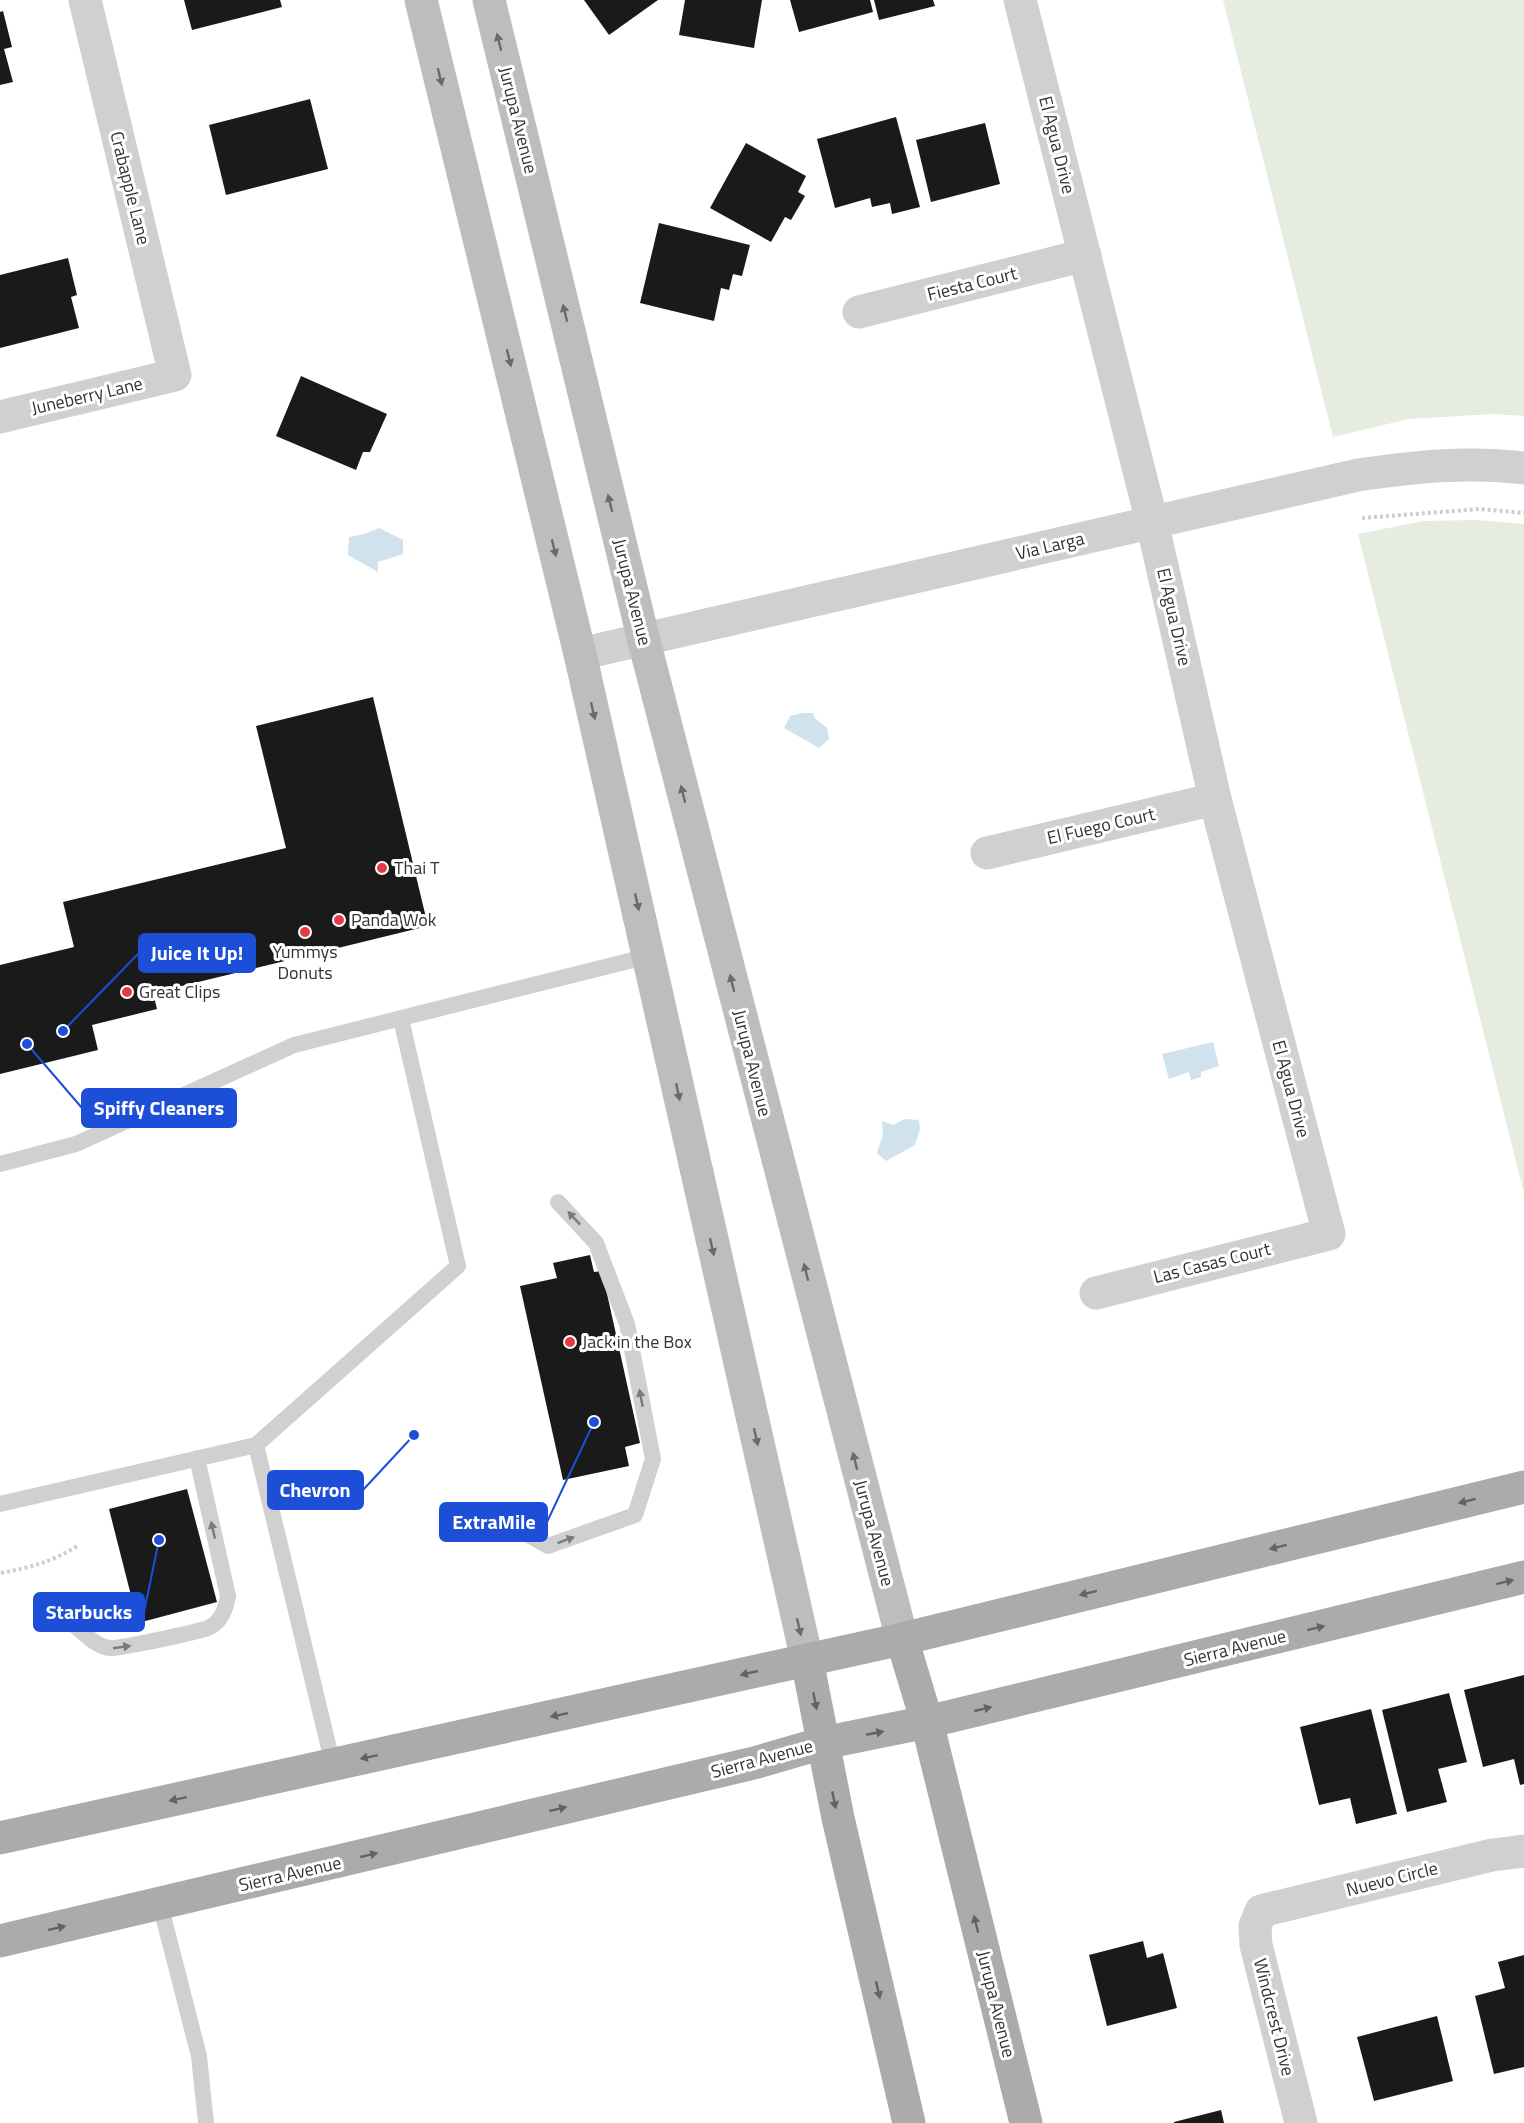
<svg xmlns="http://www.w3.org/2000/svg" width="1524" height="2123" font-family="'Titillium Web',sans-serif">
	<style>
		.green { fill: #e6ecdf }
		.water { fill: #cfe2ee }
		.building { fill: #1a1a1a }
		.lines { fill: none; stroke-linecap: round; stroke-linejoin: round }
		.path { stroke: #cdcdcd; stroke-width: 4; stroke-dasharray: 3 3; stroke-linecap: butt }
		.service { stroke: #d0d0d0; stroke-width: 16 }
		.minor { stroke: #d0d0d0; stroke-width: 33 }
		.secondary { stroke: #bdbdbd; stroke-width: 33 }
		.primary { stroke: #ababab; stroke-width: 33 }
		.oneway { fill: #6a6a6a }
		.oneway2 { fill: #7a7a7a }
		.oneway3 { fill: #636363 }
		.poi-dot { fill: #e63946; stroke: #fff; stroke-width: 2 }
		.labels { text-anchor: middle; stroke-width: 6; stroke-linejoin: round; paint-order: stroke }
		.street-label { font-size: 18px; fill: #333; stroke: #fff }
		.poi-label { font-size: 18px; fill: #333; stroke: #fff; text-anchor: start }
		.leader { fill: none; stroke: #1d4ed8; stroke-width: 2 }
		.callout-dot { fill: #1d4ed8; stroke: #fff; stroke-width: 2 }
		.callout { fill: #1d4ed8; stroke: #1d4ed8; stroke-width: 2 }
		.callout-label { font-size: 20px; text-anchor: middle; font-weight: bold; fill: #fff }
	</style>
	<rect width="100%" height="100%" fill="#fff"/>
	<g class="green">
		<polygon points="1223,0 1524,0 1524,416 1493,414 1409,419 1333,437"/>
		<polygon points="1478,520 1524,524 1524,1193 1358,534 1423,521"/>
	</g>
	<g class="water">
		<polygon points="379,528 403,540 403,554 378,562 378,572 348,555 349,537 364,534"/>
		<polygon points="802,713 813,713 815,718 827,728 829,739 819,748 784,728 790,716"/>
		<polygon points="1213,1042 1219,1066 1201,1072 1201,1077 1191,1080 1189,1072 1169,1079 1162,1054"/>
		<polygon points="905,1119 919,1120 920,1129 915,1145 886,1161 877,1153 883,1134 882,1121 893,1125"/>
	</g>
	<g class="building">
		<polygon points="184,0 280,0 282,7 192,30"/>
		<polygon points="584,0 658,0 609,35"/>
		<polygon points="685,0 762,0 754,48 679,35"/>
		<polygon points="790,0 870,0 873,12 799,32"/>
		<polygon points="874,0 933,0 935,6 879,20"/>
		<polygon points="3,11 12,47 4,49 13,82 0,85 0,12"/>
		<polygon points="310,99 328,169 226,195 209,125"/>
		<polygon points="896,117 920,207 892,214 890,203 872,207 870,198 835,208 817,139"/>
		<polygon points="985,123 1000,184 931,202 916,140"/>
		<polygon points="746,143 806,176 798,192 805,196 791,220 785,217 771,242 710,208"/>
		<polygon points="659,223 750,245 742,276 733,274 729,290 721,288 714,321 640,303"/>
		<polygon points="68,258 77,295 71,297 79,328 0,348 0,275"/>
		<polygon points="301,376 387,414 370,452 363,452 356,470 276,436"/>
		<polygon points="373,697 428,926 153,993 157,1009 92,1025 98,1050 0,1074 0,965 74,947 63,902 286,848 256,726"/>
		<polygon points="590,1255 594,1272 602,1271 640,1443 625,1447 629,1466 563,1480 520,1286 557,1278 553,1263"/>
		<polygon points="187,1489 217,1602 138,1623 109,1509"/>
		<polygon points="1524,1675 1524,1784 1520,1785 1514,1759 1483,1767 1464,1690"/>
		<polygon points="1449,1693 1467,1762 1438,1769 1447,1802 1407,1812 1382,1710"/>
		<polygon points="1371,1709 1397,1814 1356,1824 1350,1798 1319,1805 1300,1727"/>
		<polygon points="1143,1941 1147,1958 1163,1953 1177,2008 1107,2026 1089,1955"/>
		<polygon points="1524,1955 1524,2067 1494,2074 1475,1996 1505,1988 1498,1962"/>
		<polygon points="1437,2016 1453,2081 1374,2101 1357,2037"/>
		<polygon points="1221,2110 1224,2123 1174,2123 1174,2122"/>
	</g>
	<g class="lines">
		<g class="path">
			<polyline points="1362,518 1480,509 1524,513"/>
			<path d="M1,1573C31,1567 50,1563 77,1546"/>
		</g>
		<g class="service">
			<polyline points="0,1164 76,1144 294,1045 649,956"/>
			<polyline points="256,1445 333,1765"/>
			<polyline points="0,1504 256,1445 458,1266 401,1019"/>
			<polyline points="495,1516 548,1546 635,1515 653,1459 627,1324 596,1243 558,1202"/>
			<path d="M72,1623C83,1632 96,1647 110,1648C118,1649 204,1631 210,1627C222,1621 226,1608 228,1596L197,1458"/>
			<polyline points="160,1904 199,2056 206,2123"/>
		</g>
		<g class="minor">
			<polyline points="1020,0 1152,522 1215,799 1329,1234 1096,1293"/>
			<polyline points="859,312 1085,255"/>
			<polyline points="0,417 175,375 85,0"/>
			<path d="M580,654L1358,475C1413,467 1468,461 1524,468"/>
			<polyline points="987,853 1215,799"/>
			<polyline points="1301,2123 1256,1945 1255,1926 1261,1911 1492,1855 1524,1851"/>
		</g>
		<g class="secondary">
			<polyline points="421,0 580,654 807,1660"/>
			<polyline points="489,0 644,641 902,1639"/>
		</g>
		<g class="primary">
			<polyline points="902,1639 927,1722 1026,2123"/>
			<polyline points="807,1660 838,1818 909,2123"/>
			<polyline points="0,1838 902,1639 1524,1487"/>
			<polyline points="0,1941 754,1763 823,1743 927,1722 1524,1577"/>
		</g>
	</g>
	<defs><path id="oneway-solid" d="M-6-.8H1V-3.2L6.5 0L1 3.2V.8H-6Z" transform="scale(1.5)"/></defs>
	<g class="oneway">
		<use href="#oneway-solid" transform="translate(499 42) rotate(-104)"/>
		<use href="#oneway-solid" transform="translate(440 77) rotate(76)"/>
		<use href="#oneway-solid" transform="translate(565 313) rotate(-104)"/>
		<use href="#oneway-solid" transform="translate(509 358) rotate(76)"/>
		<use href="#oneway-solid" transform="translate(610 503) rotate(-104)"/>
		<use href="#oneway-solid" transform="translate(554 548) rotate(76)"/>
		<use href="#oneway-solid" transform="translate(593 711) rotate(77)"/>
		<use href="#oneway-solid" transform="translate(683 794) rotate(-104)"/>
		<use href="#oneway-solid" transform="translate(637 902) rotate(77)"/>
		<use href="#oneway-solid" transform="translate(732 983) rotate(-104)"/>
		<use href="#oneway-solid" transform="translate(678 1092) rotate(78)"/>
		<use href="#oneway-solid" transform="translate(712 1247) rotate(77)"/>
		<use href="#oneway-solid" transform="translate(806 1272) rotate(-104)"/>
		<use href="#oneway-solid" transform="translate(756 1437) rotate(77)"/>
		<use href="#oneway-solid" transform="translate(855 1461) rotate(-104)"/>
		<use href="#oneway-solid" transform="translate(799 1627) rotate(77)"/>
	</g>
	<g class="oneway2">
		<use href="#oneway-solid" transform="translate(574 1218) rotate(-133)"/>
		<use href="#oneway-solid" transform="translate(641 1398) rotate(-101)"/>
		<use href="#oneway-solid" transform="translate(213 1530) rotate(-103)"/>
		<use href="#oneway-solid" transform="translate(566 1540) rotate(-20)"/>
		<use href="#oneway-solid" transform="translate(122 1647) rotate(-8)"/>
	</g>
	<g class="oneway3">
		<use href="#oneway-solid" transform="translate(1467 1501) rotate(166)"/>
		<use href="#oneway-solid" transform="translate(1278 1547) rotate(166)"/>
		<use href="#oneway-solid" transform="translate(1505 1582) rotate(-14)"/>
		<use href="#oneway-solid" transform="translate(1088 1593) rotate(166)"/>
		<use href="#oneway-solid" transform="translate(1316 1628) rotate(-14)"/>
		<use href="#oneway-solid" transform="translate(749 1673) rotate(167)"/>
		<use href="#oneway-solid" transform="translate(815 1701) rotate(79)"/>
		<use href="#oneway-solid" transform="translate(983 1709) rotate(-13)"/>
		<use href="#oneway-solid" transform="translate(559 1715) rotate(168)"/>
		<use href="#oneway-solid" transform="translate(875 1733) rotate(-11)"/>
		<use href="#oneway-solid" transform="translate(369 1757) rotate(168)"/>
		<use href="#oneway-solid" transform="translate(178 1799) rotate(168)"/>
		<use href="#oneway-solid" transform="translate(834 1800) rotate(79)"/>
		<use href="#oneway-solid" transform="translate(558 1809) rotate(-13)"/>
		<use href="#oneway-solid" transform="translate(369 1855) rotate(-13)"/>
		<use href="#oneway-solid" transform="translate(976 1924) rotate(-104)"/>
		<use href="#oneway-solid" transform="translate(57 1928) rotate(-13)"/>
		<use href="#oneway-solid" transform="translate(878 1990) rotate(77)"/>
	</g>
	<g class="poi-dot">
		<circle cx="382" cy="868" r="6"/>
		<circle cx="339" cy="920" r="6"/>
		<circle cx="305" cy="932" r="6"/>
		<circle cx="127" cy="992" r="6"/>
		<circle cx="570" cy="1342" r="6"/>
	</g>
	<g class="labels">
		<g class="street-label">
			<text transform="translate(518 120) rotate(76)" y="6">Jurupa Avenue</text>
			<text transform="translate(1057 145) rotate(76)" y="6">El Agua Drive</text>
			<text transform="translate(130 188) rotate(76)" y="6">Crabapple Lane</text>
			<text transform="translate(972 284) rotate(-14)" y="6">Fiesta Court</text>
			<text transform="translate(87 396) rotate(-13)" y="6">Juneberry Lane</text>
			<text transform="translate(1050 546) rotate(-13)" y="6">Via Larga</text>
			<text transform="translate(632 592) rotate(76)" y="6">Jurupa Avenue</text>
			<text transform="translate(1174 617) rotate(77)" y="6">El Agua Drive</text>
			<text transform="translate(1101 826) rotate(-13)" y="6">El Fuego Court</text>
			<text transform="translate(752 1063) rotate(76)" y="6">Jurupa Avenue</text>
			<text transform="translate(1291 1089) rotate(75)" y="6">El Agua Drive</text>
			<text transform="translate(1212 1263) rotate(-14)" y="6">Las Casas Court</text>
			<text transform="translate(874 1533) rotate(75)" y="6">Jurupa Avenue</text>
			<text transform="translate(1235 1648) rotate(-14)" y="6">Sierra Avenue</text>
			<text transform="translate(762 1759) rotate(-15)" y="6">Sierra Avenue</text>
			<text transform="translate(290 1874) rotate(-13)" y="6">Sierra Avenue</text>
			<text transform="translate(1392 1879) rotate(-14)" y="6">Nuevo Circle</text>
			<text transform="translate(996 2004) rotate(76)" y="6">Jurupa Avenue</text>
			<text transform="translate(1274 2017) rotate(76)" y="6">Windcrest Drive</text>
		</g>
		<g class="poi-label">
			<text x="394" y="874">Thai T</text>
			<text x="351" y="926">Panda Wok</text>
			<text x="305" y="958" text-anchor="middle">Yummys<tspan x="305" dy="21">Donuts</tspan></text>
			<text x="139" y="998">Great Clips</text>
			<text x="582" y="1348">Jack in the Box</text>
		</g>
	</g>
	<path class="leader" d="M63 1031L139 953M27 1044L82 1108M414 1435L363 1490M594 1422L547 1522M159 1540L144 1612"/>
	<g class="callout-dot">
		<circle cx="63" cy="1031" r="6"/>
		<circle cx="27" cy="1044" r="6"/>
		<circle cx="414" cy="1435" r="6"/>
		<circle cx="594" cy="1422" r="6"/>
		<circle cx="159" cy="1540" r="6"/>
	</g>
	<g class="callout">
		<rect x="139" y="934" width="116" height="38" rx="6"/>
		<rect x="82" y="1089" width="154" height="38" rx="6"/>
		<rect x="268" y="1471" width="95" height="38" rx="6"/>
		<rect x="440" y="1503" width="107" height="38" rx="6"/>
		<rect x="34" y="1593" width="110" height="38" rx="6"/>
	</g>
	<g class="callout-label">
		<text x="197" y="960">Juice It Up!</text>
		<text x="159" y="1115">Spiffy Cleaners</text>
		<text x="315" y="1497">Chevron</text>
		<text x="494" y="1529">ExtraMile</text>
		<text x="89" y="1619">Starbucks</text>
	</g>
</svg>
